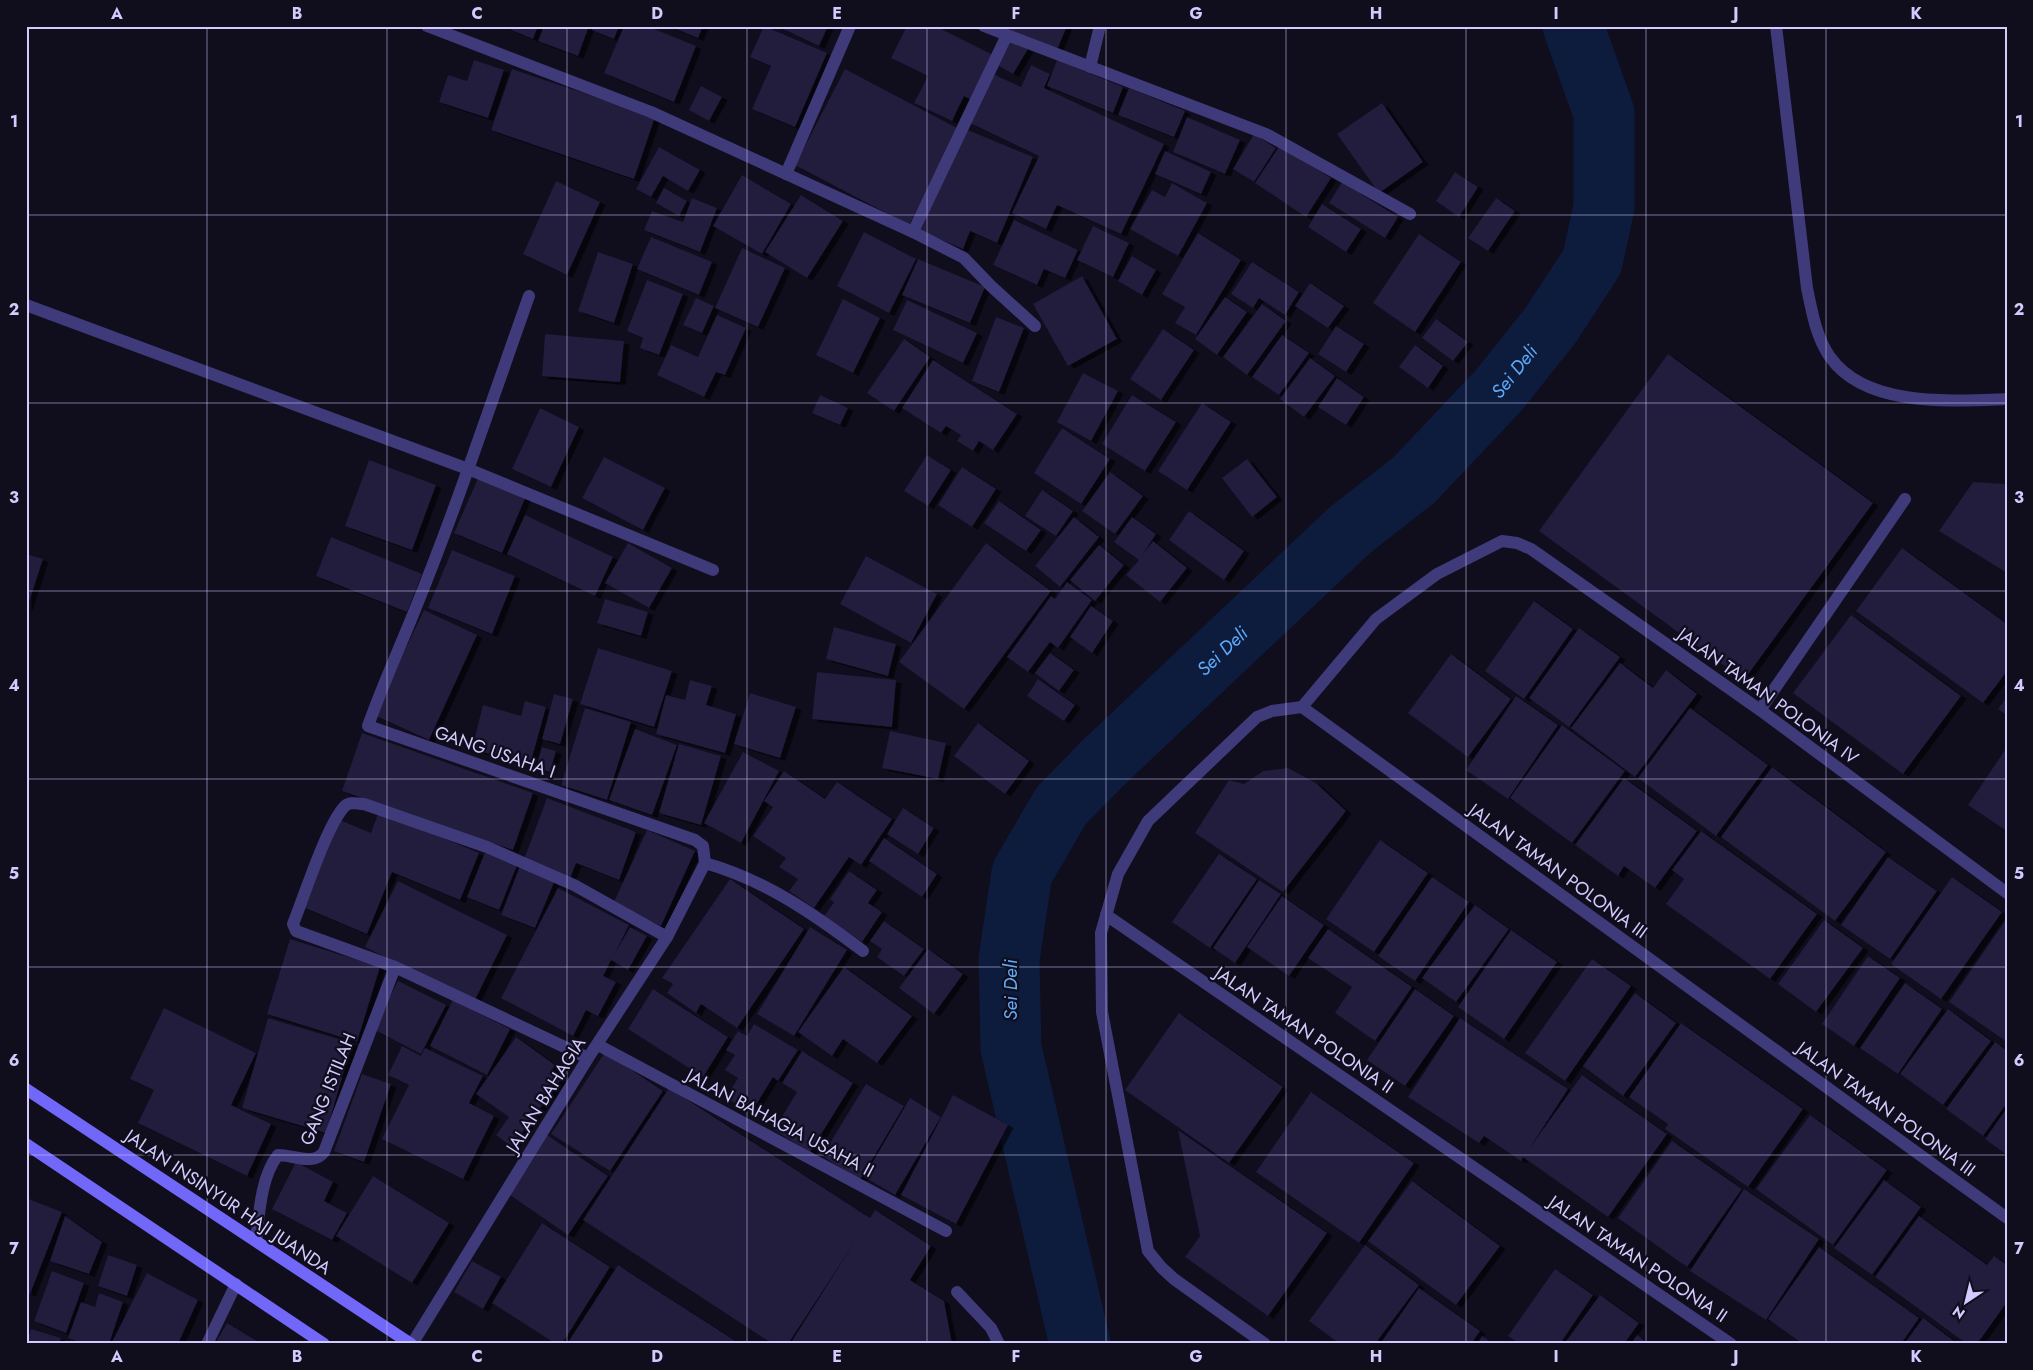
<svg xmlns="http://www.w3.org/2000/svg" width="2033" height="1370" font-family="Jost,sans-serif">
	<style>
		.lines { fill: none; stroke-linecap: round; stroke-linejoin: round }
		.river { stroke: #0d1c3c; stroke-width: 61 }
		.building { fill: #231a3d; filter: url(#shadow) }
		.service { stroke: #3f3a7a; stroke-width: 12 }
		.minor { stroke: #3f3a7a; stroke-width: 12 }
		.secondary { stroke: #7167f8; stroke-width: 12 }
		.grid { fill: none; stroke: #d3cbfd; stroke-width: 1; stroke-opacity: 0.55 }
		.labels { text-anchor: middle; stroke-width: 4.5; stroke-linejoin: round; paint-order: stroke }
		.street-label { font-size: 18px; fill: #d3cbfd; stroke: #100d1d }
		.water-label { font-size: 19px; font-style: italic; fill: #5ea9f8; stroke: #100d1d }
		.neatline { fill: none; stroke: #d3cbfd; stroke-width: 2 }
		.grid-label { font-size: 16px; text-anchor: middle; font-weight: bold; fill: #d3cbfd }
	</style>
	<defs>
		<filter id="shadow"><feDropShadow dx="5.5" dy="3" stdDeviation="0" flood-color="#0009"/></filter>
	</defs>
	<rect width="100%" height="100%" fill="#100d1d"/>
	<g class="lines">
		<path class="river" id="s1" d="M1080,1344L1011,1048L1009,959L1022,873L1061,806L1103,763L1350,530L1414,480L1499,390L1550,326L1592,262L1604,207V113L1573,26"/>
	</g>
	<g class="building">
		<polygon points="502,26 538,26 533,39"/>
		<polygon points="544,26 589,26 578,56 538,41"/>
		<polygon points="593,26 619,26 614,39 592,30"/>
		<polygon points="624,26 647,26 696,46 674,102 604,73"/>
		<polygon points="669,26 703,26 698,38"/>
		<polygon points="764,26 827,53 795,127 752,109 771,66 750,57"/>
		<polygon points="777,26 828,26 819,46"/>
		<polygon points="907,26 935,26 993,55 970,99 964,96 952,121 914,103 928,76 891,58"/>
		<polygon points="1012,26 1067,26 1057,50 1010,31"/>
		<polygon points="1009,38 1028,49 1013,74 994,63"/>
		<polygon points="474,60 504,70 488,118 439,102 448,75 467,81"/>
		<polygon points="1057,60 1123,87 1113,113 1047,86"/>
		<polygon points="1031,65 1050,74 1044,88 1164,144 1121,234 1057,205 1046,229 1012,213 1039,156 970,123 993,74 1021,87"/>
		<polygon points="512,69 655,117 634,179 491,130"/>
		<polygon points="845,69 959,129 909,225 795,165"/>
		<polygon points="701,86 722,97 709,121 689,110"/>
		<polygon points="1129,88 1185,111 1174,137 1118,115"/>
		<polygon points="1382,103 1423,162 1379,193 1337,134"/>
		<polygon points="1187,117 1240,140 1225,174 1173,152"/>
		<polygon points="963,128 1033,157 997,243 970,231 963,249 921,231"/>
		<polygon points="1254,134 1276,148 1254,182 1233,169"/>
		<polygon points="1280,145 1331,178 1306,217 1255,183"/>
		<polygon points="659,147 700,170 688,191 663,176 651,197 636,189"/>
		<polygon points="1165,151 1211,172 1201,194 1155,174"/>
		<polygon points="1455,172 1478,187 1459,217 1436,201"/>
		<polygon points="742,175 791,204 762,254 713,226"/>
		<polygon points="556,181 600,202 567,275 523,254"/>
		<polygon points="1342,182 1398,217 1385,238 1329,203"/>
		<polygon points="1172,183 1207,203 1178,256 1130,229 1152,190 1165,197"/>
		<polygon points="664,188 687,201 679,216 656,203"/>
		<polygon points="801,195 843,221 807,278 765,252"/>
		<polygon points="692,198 717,208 700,252 644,230 652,211 683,222"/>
		<polygon points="1496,198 1515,211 1488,251 1468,238"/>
		<polygon points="1322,204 1361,229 1346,252 1308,227"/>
		<polygon points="1014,220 1078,250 1065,278 1044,269 1037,285 993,265"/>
		<polygon points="1093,226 1129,243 1113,277 1077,260"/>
		<polygon points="864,232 916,259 889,313 837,286"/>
		<polygon points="1198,233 1241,260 1196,335 1175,323 1185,307 1162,294"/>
		<polygon points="1419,234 1461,262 1415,332 1373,303"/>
		<polygon points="651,237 712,262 699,295 637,269"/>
		<polygon points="742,248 785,268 758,327 715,308"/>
		<polygon points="598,252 633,264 614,323 578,311"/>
		<polygon points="1132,256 1156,270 1142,295 1118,281"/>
		<polygon points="918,259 985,287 970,323 902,295"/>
		<polygon points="1252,262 1299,292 1285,315 1259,298 1253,308 1231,294"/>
		<polygon points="1082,276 1117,339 1068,366 1033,304"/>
		<polygon points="647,280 683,294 659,355 640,348 643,338 627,331"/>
		<polygon points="1310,283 1344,306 1328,328 1295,306"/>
		<polygon points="1225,297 1247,312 1217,355 1195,339"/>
		<polygon points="696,298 714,306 702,333 683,325"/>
		<polygon points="843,299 880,318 853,373 816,355"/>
		<polygon points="907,300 977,333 963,363 893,330"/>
		<polygon points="1262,304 1286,321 1247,375 1223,357"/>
		<polygon points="717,315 746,328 725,375 716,372 704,397 657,375 671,345 698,357"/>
		<polygon points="996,317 1024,328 999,392 972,381"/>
		<polygon points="1436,319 1468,342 1453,361 1422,338"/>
		<polygon points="1336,326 1364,344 1346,372 1318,354"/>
		<polygon points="1163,329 1194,350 1161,400 1130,379"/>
		<polygon points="545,334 624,341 620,382 542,376"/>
		<polygon points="1282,335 1309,353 1279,395 1252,377"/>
		<polygon points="904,339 930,357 894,411 867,393"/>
		<polygon points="1415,345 1443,366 1428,388 1399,367"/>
		<polygon points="1668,354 1873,503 1744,680 1539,531"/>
		<polygon points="1310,358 1335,376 1304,417 1280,399"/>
		<polygon points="933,360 1017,414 993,450 979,441 973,451 957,441 961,435 946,426 941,433 902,408"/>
		<polygon points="1083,373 1118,391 1091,441 1057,422"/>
		<polygon points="1337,378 1364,397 1346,425 1318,407"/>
		<polygon points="820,395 848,408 840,425 812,413"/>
		<polygon points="1132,395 1176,422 1145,471 1102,444"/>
		<polygon points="1202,403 1231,422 1187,490 1158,471"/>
		<polygon points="540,408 579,427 551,487 512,469"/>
		<polygon points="1062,428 1110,459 1081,504 1034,473"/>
		<polygon points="927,455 951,470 928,506 904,491"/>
		<polygon points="604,457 665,488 643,530 582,498"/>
		<polygon points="1247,459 1277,497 1252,517 1222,478"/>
		<polygon points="369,460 436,485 412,550 345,526"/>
		<polygon points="962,467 996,489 972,527 938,505"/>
		<polygon points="1110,472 1143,496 1115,534 1082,511"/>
		<polygon points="479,476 526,496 502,553 454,533"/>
		<polygon points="1973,482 2007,484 2007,573 1939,531"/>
		<polygon points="1042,490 1073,511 1056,536 1025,516"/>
		<polygon points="999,501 1041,530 1026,551 984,523"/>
		<polygon points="1189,511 1244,551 1224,580 1169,540"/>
		<polygon points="525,515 613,557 595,596 507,554"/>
		<polygon points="1074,517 1099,537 1060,587 1035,566"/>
		<polygon points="1132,517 1156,534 1141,557 1153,541 1187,568 1160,602 1126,575 1139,560 1114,542"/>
		<polygon points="331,537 422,574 407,612 316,576"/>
		<polygon points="628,543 672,568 649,608 605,583"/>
		<polygon points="986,543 1051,591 964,709 899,662"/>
		<polygon points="1099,545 1124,565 1095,601 1070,580"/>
		<polygon points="1902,548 2007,624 2007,671 1983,703 1856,611"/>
		<polygon points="452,550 515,576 492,634 428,608"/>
		<polygon points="26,554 43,559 27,608 26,608"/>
		<polygon points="866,556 937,594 911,643 840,604"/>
		<polygon points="1067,582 1092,600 1058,648 1050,642 1028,672 1007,657 1051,596 1055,599"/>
		<polygon points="605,599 648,612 641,636 597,623"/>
		<polygon points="1534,601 1573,629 1524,699 1485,671"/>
		<polygon points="1091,606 1113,621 1092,653 1070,637"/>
		<polygon points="424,610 477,635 429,740 374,715"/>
		<polygon points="1851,615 1961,696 1903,774 1793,693"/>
		<polygon points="834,627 896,644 888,676 826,659"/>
		<polygon points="1579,628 1620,657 1569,727 1529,698"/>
		<polygon points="598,648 672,671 654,727 580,704"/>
		<polygon points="1050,653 1074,670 1059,691 1035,673"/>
		<polygon points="1451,654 1511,699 1468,757 1408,713"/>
		<polygon points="1620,663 1653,688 1666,670 1697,694 1635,777 1571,728"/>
		<polygon points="817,672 896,680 892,727 812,719"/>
		<polygon points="1038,679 1075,705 1064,721 1027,696"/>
		<polygon points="690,680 712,686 706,705 736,714 725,753 656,734 666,695 685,700"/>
		<polygon points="750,693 796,707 780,758 734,744"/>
		<polygon points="554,694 573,699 560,744 542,739"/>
		<polygon points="1516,696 1558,725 1508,799 1466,770"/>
		<polygon points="2007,697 2007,715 1998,709"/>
		<polygon points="525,701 546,707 530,765 472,749 483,705 521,716"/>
		<polygon points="585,708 631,722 607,800 561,785"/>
		<polygon points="1690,708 1768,765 1716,836 1638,778"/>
		<polygon points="978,723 1029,761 1005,794 954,756"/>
		<polygon points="1562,725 1625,771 1572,843 1510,798"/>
		<polygon points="635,729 677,745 652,815 609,800"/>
		<polygon points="890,731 946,743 938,779 882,768"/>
		<polygon points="362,733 533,793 513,850 342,791"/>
		<polygon points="679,744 721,756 701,825 659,813"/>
		<polygon points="542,747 556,751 550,772 536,768"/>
		<polygon points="2007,747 2007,831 1968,805"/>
		<polygon points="743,752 779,771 741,843 704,823"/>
		<polygon points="1772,767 1886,852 1835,921 1721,837"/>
		<polygon points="1288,768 1316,783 1346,811 1283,892 1195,833 1229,780 1244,784 1263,771"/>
		<polygon points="784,771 825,799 837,782 892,819 861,865 849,857 814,908 789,891 798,879 779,867 786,858 753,836 773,807 764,801"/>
		<polygon points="1624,778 1697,831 1655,888 1624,866 1618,876 1575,845"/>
		<polygon points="547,798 636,832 619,880 576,863 570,879 523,862"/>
		<polygon points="903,808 934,828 918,854 887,834"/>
		<polygon points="379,811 479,853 460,900 392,872 367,934 303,907 340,820 371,833"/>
		<polygon points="647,830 695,851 661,926 613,904"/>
		<polygon points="1701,831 1817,914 1770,979 1666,904 1684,879 1672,870"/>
		<polygon points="884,838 937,874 922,897 869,861"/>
		<polygon points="1380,840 1428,873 1374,952 1326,919"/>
		<polygon points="486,850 518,863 499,910 467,897"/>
		<polygon points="1219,854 1257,879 1210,948 1172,922"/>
		<polygon points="1888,857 1937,891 1890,959 1841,925"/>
		<polygon points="520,866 555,880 535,928 501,915"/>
		<polygon points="849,871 877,890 868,903 882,912 862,942 824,916 834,902 830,899"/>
		<polygon points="1432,877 1469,902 1415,981 1378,956"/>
		<polygon points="1952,877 2002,912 1941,999 1891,964"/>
		<polygon points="730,879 804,929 737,1028 701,1004 696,1013 667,993 673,984 662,978"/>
		<polygon points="1259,880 1281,894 1235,963 1213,948"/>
		<polygon points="398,881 507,935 474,1002 365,947"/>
		<polygon points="558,888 629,925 614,955 630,927 647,936 628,970 611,960 603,976 616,982 598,1016 586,1010 573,1036 501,998"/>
		<polygon points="1282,896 1324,925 1289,976 1247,947"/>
		<polygon points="1475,905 1509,929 1456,1002 1422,978"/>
		<polygon points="2007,918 2007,1042 1949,1002"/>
		<polygon points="1824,920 1863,948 1816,1012 1778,984"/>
		<polygon points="884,921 924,949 904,976 877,957 882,949 870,941"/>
		<polygon points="810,927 847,950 794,1036 757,1014"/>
		<polygon points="1328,929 1412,987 1375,1041 1335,1013 1352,987 1308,958"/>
		<polygon points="1511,930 1557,962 1504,1039 1458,1007"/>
		<polygon points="290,939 380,967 357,1042 267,1014"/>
		<polygon points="928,949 963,974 934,1014 899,988"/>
		<polygon points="1868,956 1900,978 1854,1046 1822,1024"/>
		<polygon points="1592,959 1631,986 1565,1081 1525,1053"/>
		<polygon points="844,967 912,1016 877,1063 843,1039 832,1056 798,1032"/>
		<polygon points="398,981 446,1005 421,1054 373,1029"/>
		<polygon points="1905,983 1942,1009 1898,1074 1860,1048"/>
		<polygon points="653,989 728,1037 703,1077 628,1029"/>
		<polygon points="1415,989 1454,1016 1405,1086 1367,1060"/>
		<polygon points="1635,993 1676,1023 1623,1096 1583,1066"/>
		<polygon points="453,1000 510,1029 487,1075 430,1046"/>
		<polygon points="164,1008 256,1053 231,1105 271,1124 247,1176 138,1123 154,1090 130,1079"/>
		<polygon points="1948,1009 1991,1041 1943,1105 1900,1074"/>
		<polygon points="1179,1013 1283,1087 1229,1163 1125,1090"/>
		<polygon points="268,1018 352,1043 326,1133 242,1108"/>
		<polygon points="1460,1018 1568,1089 1529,1149 1582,1075 1667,1134 1608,1217 1523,1157 1521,1161 1484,1136 1479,1143 1408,1097"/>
		<polygon points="1681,1023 1803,1109 1748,1187 1665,1129 1668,1124 1629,1097"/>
		<polygon points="754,1024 798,1050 778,1081 773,1077 751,1113 726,1098 738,1078 725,1070 735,1055 726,1050 738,1031 747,1036"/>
		<polygon points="516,1037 555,1065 551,1071 561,1079 512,1147 496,1135 509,1117 476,1094"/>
		<polygon points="1995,1042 2007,1051 2007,1103 1983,1136 1946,1109"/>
		<polygon points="402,1046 421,1056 425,1048 483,1076 469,1103 494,1116 463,1179 382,1139 409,1085 388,1075"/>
		<polygon points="802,1051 853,1083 810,1152 774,1130 797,1092 782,1083"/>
		<polygon points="605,1052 663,1091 610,1171 551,1134"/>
		<polygon points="362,1074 391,1084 364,1162 334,1151"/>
		<polygon points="866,1084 904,1106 860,1180 822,1156"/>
		<polygon points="669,1088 870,1218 875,1210 931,1246 910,1280 944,1301 952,1344 790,1344 854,1243 788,1344 773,1344 583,1220"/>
		<polygon points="1311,1092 1414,1163 1359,1243 1256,1172"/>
		<polygon points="953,1095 1008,1125 956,1224 901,1195"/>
		<polygon points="910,1098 941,1117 895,1195 864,1177"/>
		<polygon points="2007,1108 2007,1155 1985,1139"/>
		<polygon points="1810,1115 1887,1170 1833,1245 1756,1189"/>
		<polygon points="1178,1130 1327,1233 1268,1316 1185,1257 1200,1236"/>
		<polygon points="547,1135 608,1176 568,1235 507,1193"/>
		<polygon points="1672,1141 1742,1189 1687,1267 1618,1218"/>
		<polygon points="296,1162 333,1182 324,1201 347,1213 332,1240 272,1209"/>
		<polygon points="373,1176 449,1223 412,1283 336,1236"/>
		<polygon points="1884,1180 1921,1207 1872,1275 1834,1248"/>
		<polygon points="1412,1181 1500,1246 1456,1305 1368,1241"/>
		<polygon points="1744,1189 1819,1239 1766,1320 1690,1271"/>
		<polygon points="26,1198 62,1212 30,1294 26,1292"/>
		<polygon points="65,1216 102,1242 89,1274 50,1261"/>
		<polygon points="1919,1216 1987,1265 1994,1256 2007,1265 2007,1302 1977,1344 1967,1344 1875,1277"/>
		<polygon points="542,1223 610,1267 562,1344 556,1344 492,1303"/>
		<polygon points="1365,1245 1419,1285 1375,1344 1340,1344 1309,1321"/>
		<polygon points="1819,1247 1919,1318 1901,1344 1803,1344 1768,1319"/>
		<polygon points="108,1255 137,1265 127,1296 98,1286"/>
		<polygon points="472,1261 501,1277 483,1309 454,1292"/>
		<polygon points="618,1265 653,1288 740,1344 567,1344"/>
		<polygon points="1555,1269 1593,1295 1560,1344 1520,1344 1508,1336"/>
		<polygon points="52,1271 84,1283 66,1333 34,1321"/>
		<polygon points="147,1273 198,1300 178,1344 111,1344"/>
		<polygon points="1419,1288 1480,1331 1471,1344 1380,1344"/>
		<polygon points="99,1293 123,1302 109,1344 85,1344 68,1338 81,1302 95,1307"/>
		<polygon points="1600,1295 1639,1323 1624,1344 1564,1344"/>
		<polygon points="1923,1318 1958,1344 1904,1344"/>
		<polygon points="227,1323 262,1344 215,1344"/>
		<polygon points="31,1329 61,1338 59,1344 26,1344"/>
		<polygon points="1637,1335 1649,1344 1631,1344"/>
		<polygon points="1482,1336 1494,1344 1477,1344"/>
	</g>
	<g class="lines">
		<polyline class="service" points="957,1292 991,1328 999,1344"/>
		<g class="minor">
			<polyline points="427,26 651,112 913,232 1007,35 1266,134 1410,214"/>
			<polyline points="984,26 1007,35"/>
			<path d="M1776,26L1807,288C1812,312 1816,337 1830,357C1866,408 1953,401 2007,399"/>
			<polyline points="1090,67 1100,26"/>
			<polyline points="786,174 850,26"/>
			<polyline points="913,232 964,258 991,286 1035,326"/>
			<polyline points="26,305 468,469 713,570"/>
			<polyline points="1760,710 1905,499"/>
			<path d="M705,863C765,880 814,914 863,951"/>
			<polyline points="2007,893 1760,710 1531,549 1517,543 1502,541 1437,574 1376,619 1302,707 2007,1218"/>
			<polyline points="1106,915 1731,1344"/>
			<polyline points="598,1045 946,1231"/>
			<path d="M588,1058L395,967L296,931L293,924C304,897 327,824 345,806C350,801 357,804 364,804L487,847L574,885L667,937"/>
			<path d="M256,1241C259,1214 261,1176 278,1155C293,1155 314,1166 324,1152L395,967"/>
			<polyline points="207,1344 236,1284"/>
			<path d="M412,1344L588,1058L667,937L705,863L703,846L695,840L368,726C381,689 397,654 412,617C455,512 491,403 529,296"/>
			<polyline points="1265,1344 1174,1279 1161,1267 1148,1251 1102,1012 1101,933 1118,874 1148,821 1257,717 1272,711 1302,707"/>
		</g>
		<g class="secondary">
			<polyline points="26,1089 411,1344"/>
			<polyline points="26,1144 324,1344"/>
		</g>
	</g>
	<path class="grid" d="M207,26V1344M387,26V1344M567,26V1344M747,26V1344M927,26V1344M1106,26V1344M1286,26V1344M1466,26V1344M1646,26V1344M1826,26V1344M26,215H2007M26,403H2007M26,591H2007M26,779H2007M26,967H2007M26,1155H2007"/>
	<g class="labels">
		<g class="street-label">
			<text transform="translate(1768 696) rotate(36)" y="6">JALAN TAMAN POLONIA IV</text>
			<text transform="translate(495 752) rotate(19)" y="6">GANG USAHA I</text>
			<text transform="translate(1558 871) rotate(36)" y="6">JALAN TAMAN POLONIA III</text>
			<text transform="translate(1304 1030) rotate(34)" y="6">JALAN TAMAN POLONIA II</text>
			<text transform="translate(328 1089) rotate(-68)" y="6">GANG ISTILAH</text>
			<text transform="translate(546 1095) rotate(-58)" y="6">JALAN BAHAGIA</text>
			<text transform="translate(1886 1109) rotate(36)" y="6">JALAN TAMAN POLONIA III</text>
			<text transform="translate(780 1123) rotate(28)" y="6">JALAN BAHAGIA USAHA II</text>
			<text transform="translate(228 1202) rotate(34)" y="6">JALAN INSINYUR HAJI JUANDA</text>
			<text transform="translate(1638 1259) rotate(34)" y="6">JALAN TAMAN POLONIA II</text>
		</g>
		<g class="water-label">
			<text dy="7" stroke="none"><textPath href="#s1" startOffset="1186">Sei Deli</textPath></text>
			<text dy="7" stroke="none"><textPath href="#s1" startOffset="781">Sei Deli</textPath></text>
			<text transform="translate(1010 990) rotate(-90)" y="7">Sei Deli</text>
		</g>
	</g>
	<rect width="2033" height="1370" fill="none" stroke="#100d1d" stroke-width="55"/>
	<g transform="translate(1966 1302) rotate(215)" stroke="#100d1d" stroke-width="4" paint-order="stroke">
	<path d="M0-4L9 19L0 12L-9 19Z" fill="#d3cbfd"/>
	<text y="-8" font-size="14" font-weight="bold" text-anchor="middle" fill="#d3cbfd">N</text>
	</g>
	<rect x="28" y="28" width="1978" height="1314" class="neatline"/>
	<g class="grid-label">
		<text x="117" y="19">A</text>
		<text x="297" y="19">B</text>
		<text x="477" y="19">C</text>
		<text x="657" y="19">D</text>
		<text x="837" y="19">E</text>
		<text x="1016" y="19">F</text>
		<text x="1196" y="19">G</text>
		<text x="1376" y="19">H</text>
		<text x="1556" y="19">I</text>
		<text x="1736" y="19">J</text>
		<text x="1916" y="19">K</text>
		<text x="14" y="127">1</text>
		<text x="2019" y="127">1</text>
		<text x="14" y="315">2</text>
		<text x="2019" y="315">2</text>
		<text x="14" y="503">3</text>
		<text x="2019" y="503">3</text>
		<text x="14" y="691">4</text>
		<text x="2019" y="691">4</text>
		<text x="14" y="879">5</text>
		<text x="2019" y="879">5</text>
		<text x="14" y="1066">6</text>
		<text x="2019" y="1066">6</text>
		<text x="14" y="1254">7</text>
		<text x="2019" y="1254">7</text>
		<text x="117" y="1362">A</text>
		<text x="297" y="1362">B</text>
		<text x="477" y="1362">C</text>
		<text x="657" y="1362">D</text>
		<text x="837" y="1362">E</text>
		<text x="1016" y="1362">F</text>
		<text x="1196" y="1362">G</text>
		<text x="1376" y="1362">H</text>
		<text x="1556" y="1362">I</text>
		<text x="1736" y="1362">J</text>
		<text x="1916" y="1362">K</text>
	</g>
</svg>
